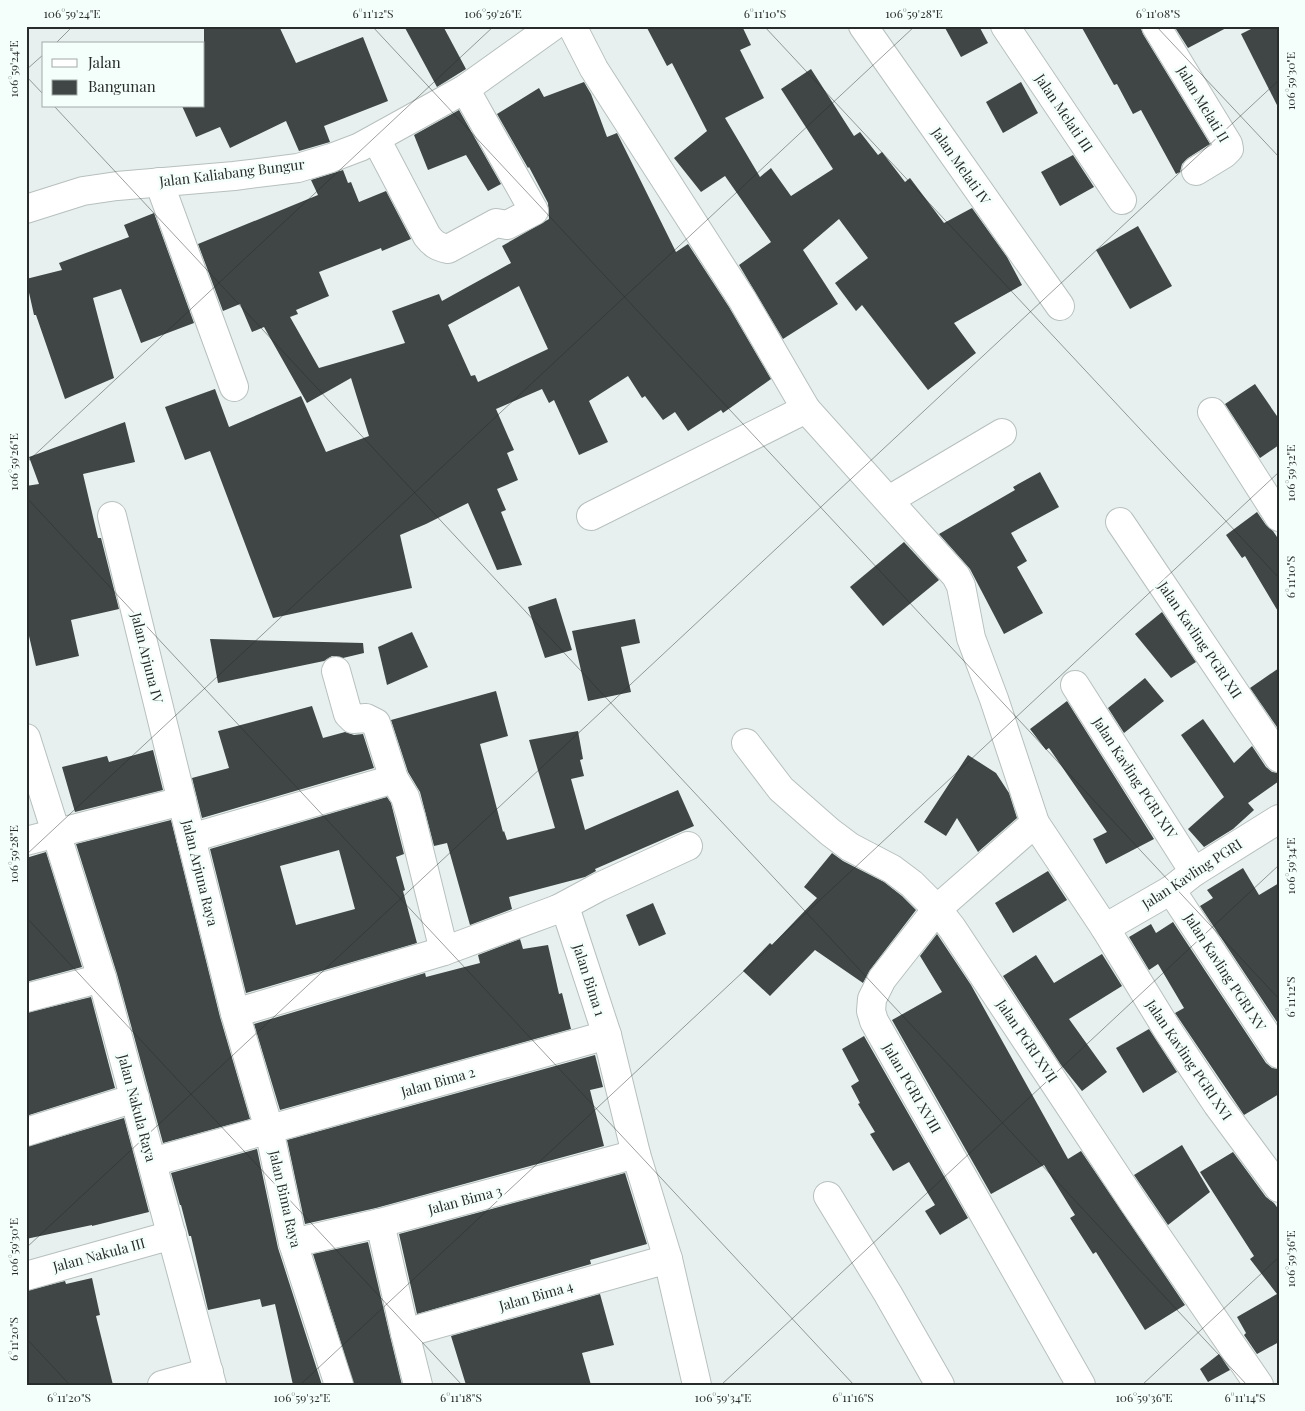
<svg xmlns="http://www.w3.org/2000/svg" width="1305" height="1411" font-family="'Playfair Display',serif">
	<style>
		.building { fill: #3f4645; fill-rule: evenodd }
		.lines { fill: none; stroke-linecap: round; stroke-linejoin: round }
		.street-casing { stroke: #b7c0be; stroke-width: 30 }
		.secondary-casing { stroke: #b7c0be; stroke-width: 30 }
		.street { stroke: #fff; stroke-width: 28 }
		.secondary { stroke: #fff; stroke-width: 28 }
		.ticks { fill: none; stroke: #282c2b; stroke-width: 1; stroke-opacity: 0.45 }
		.labels { text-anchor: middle; stroke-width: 5; stroke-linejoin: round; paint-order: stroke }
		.street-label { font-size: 14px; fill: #282c2b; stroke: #f4fefb }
		.neatline { fill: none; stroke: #282c2b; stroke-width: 2 }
		.ticks-label { font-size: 12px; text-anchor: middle; fill: #282c2b }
	</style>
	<rect width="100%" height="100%" fill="#e7f0ee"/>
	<g class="building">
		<polygon points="204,26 279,26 296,63 363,37 388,101 324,126 330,142 299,151 286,121 230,148 220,127 196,137 182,106 204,106"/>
		<polygon points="404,26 443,26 466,69 437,87"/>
		<polygon points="646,26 742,26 751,45 740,50 764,98 725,118 760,177 771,168 791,196 833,169 781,89 811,69 854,136 860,132 878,155 882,152 905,182 910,178 944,223 972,208 1007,257 1022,285 954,323 976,353 928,390 862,305 856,311 835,283 868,258 839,219 803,250 838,304 783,339 739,265 771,242 725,176 701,192 674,158 707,131 672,63 667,66"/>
		<polygon points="944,26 979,26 988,43 961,57"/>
		<polygon points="1081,26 1140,26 1143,34 1210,144 1188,158 1182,164 1180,172 1176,174 1141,110 1133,114 1117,84 1114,85"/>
		<polygon points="1174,26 1230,26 1188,48"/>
		<polygon points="1257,26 1279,26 1279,109 1241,34"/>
		<path d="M584,82L591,94L607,137L617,133L620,139L676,252L688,244L729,307L771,379L723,413L721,410L688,431L675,412L663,420L645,396L642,398L628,376L589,401L608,442L579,455L554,400L549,403L542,389L496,409L514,450L507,453L518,480L497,489L506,510L501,512L522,565L497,570L468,503L426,524L400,535L412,588L273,618L210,451L185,460L165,407L215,389L229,427L301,396L326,452L369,436L351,378L307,403L264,327L252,332L240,304L223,311L198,244L318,195L311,180L343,170L348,183L351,182L359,202L386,191L411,239L382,251L381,248L319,272L329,296L296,310L298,314L290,317L319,368L405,343L392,311L439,294L442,301L511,263L502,246L549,219L548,203L529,167L528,168L497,114L539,88L544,97ZM519,286L548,349L478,382L475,375L471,376L448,325Z"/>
		<polygon points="1021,82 1038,113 1003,133 986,102"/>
		<polygon points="459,110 501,184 488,191 466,155 428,170 414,135"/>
		<polygon points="1073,155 1094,187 1060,206 1041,172"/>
		<polygon points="154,213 194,323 141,343 121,289 93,298 114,378 65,399 36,315 34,315 26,279 62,270 59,263 129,237 124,225"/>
		<polygon points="1138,226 1172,286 1130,309 1096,250"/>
		<polygon points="1255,384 1279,419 1279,445 1260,458 1225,404"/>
		<polygon points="125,422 135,462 83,474 98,538 101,538 119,609 71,620 79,656 36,666 26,623 26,486 39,484 29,457"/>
		<polygon points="1040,472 1059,507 1011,533 1027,561 1017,567 1043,613 1004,634 970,569 939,534 1015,490 1013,487"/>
		<polygon points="1257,512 1266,525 1273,531 1279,540 1279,613 1245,556 1242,558 1226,535"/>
		<polygon points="904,542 939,580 883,626 850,587"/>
		<polygon points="556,598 572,650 545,658 528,607"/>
		<polygon points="1162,612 1196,662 1171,678 1135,634"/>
		<polygon points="635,619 640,643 621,647 631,692 588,701 572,631"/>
		<polygon points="412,632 428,667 387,685 378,647"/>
		<polygon points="210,639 363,643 364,653 343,658 332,656 324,661 218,683"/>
		<polygon points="1279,668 1279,730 1250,688"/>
		<polygon points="1145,678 1164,701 1124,733 1108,708"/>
		<polygon points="496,691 508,736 480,744 503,832 504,831 507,840 555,828 529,740 578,731 583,759 580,760 584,776 571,779 585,830 678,790 694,826 595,869 596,871 585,877 509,897 512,909 470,925 447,843 434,846 420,792 408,772 391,720"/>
		<polygon points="1067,701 1154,839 1106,864 1093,839 1107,832 1049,748 1046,750 1030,729"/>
		<polygon points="312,706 323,738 345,732 354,735 363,734 374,768 202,818 192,778 229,768 218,731"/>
		<polygon points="1203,719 1234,763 1252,746 1266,767 1272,772 1279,773 1279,781 1248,803 1254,810 1233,829 1204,847 1188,829 1224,797 1181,735"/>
		<polygon points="153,750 163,790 75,812 62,767 107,756 109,762"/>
		<polygon points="968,755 996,773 1009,793 1017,818 978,852 957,818 946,836 924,822"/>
		<path d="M387,797L391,803L404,854L396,857L405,890L403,891L417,943L246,993L210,849ZM339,850L355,909L296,925L280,866Z"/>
		<polygon points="171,820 220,1017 250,1119 163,1143 117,974 76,844"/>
		<polygon points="46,852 82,967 26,982 26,858"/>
		<polygon points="832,853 843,861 884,882 902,896 916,910 870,970 863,983 815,950 770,996 743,971 770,943 772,945 817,898 804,887"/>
		<polygon points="1243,868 1259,895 1279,883 1279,1025 1200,906 1213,898 1207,890"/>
		<polygon points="1048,871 1067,900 1013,933 995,903"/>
		<polygon points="653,903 666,934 639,946 626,915"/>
		<polygon points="1173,922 1266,1063 1272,1068 1279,1069 1279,1094 1244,1115 1175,1013 1184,1008 1158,964 1149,970 1129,937 1151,924 1156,933"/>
		<polygon points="937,934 971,985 1068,1159 1081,1151 1185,1305 1145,1330 1096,1252 1093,1254 1070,1218 1075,1215 1044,1165 991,1194 892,1020 942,992 920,956"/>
		<polygon points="520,939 523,949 548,945 559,994 562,993 571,1029 280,1110 254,1024 425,973 426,977 480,963 478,955"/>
		<polygon points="1102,954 1122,986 1069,1019 1107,1072 1082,1091 1061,1065 1003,976 1036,955 1054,983"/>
		<polygon points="91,997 115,1088 26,1116 26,1013"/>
		<polygon points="1149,1029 1177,1072 1143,1093 1116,1048"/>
		<polygon points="864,1036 968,1218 940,1235 925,1211 935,1205 909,1162 893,1171 870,1134 875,1132 858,1104 860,1103 851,1086 859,1081 842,1049"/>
		<polygon points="595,1055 603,1087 590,1090 604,1146 376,1208 305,1224 287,1140"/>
		<polygon points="124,1118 149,1212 92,1226 92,1225 26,1239 26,1147"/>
		<polygon points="1182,1145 1210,1192 1168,1225 1134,1175"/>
		<polygon points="257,1149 278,1248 322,1385 293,1385 275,1304 262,1307 260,1299 208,1310 191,1236 189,1236 181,1205 180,1205 171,1173"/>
		<polygon points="1233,1152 1266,1197 1274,1203 1279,1210 1279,1342 1257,1354 1244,1335 1246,1333 1237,1317 1277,1294 1250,1259 1254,1256 1200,1172"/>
		<polygon points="625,1173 647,1244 590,1260 591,1264 417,1314 399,1234"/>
		<polygon points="368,1242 390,1336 402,1385 354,1385 313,1254"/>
		<polygon points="92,1278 100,1315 96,1316 113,1385 26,1385 26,1291 65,1281 66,1284"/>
		<polygon points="600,1294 614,1345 582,1353 591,1385 466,1385 451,1336"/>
		<polygon points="1219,1354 1230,1370 1208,1382 1200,1369"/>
	</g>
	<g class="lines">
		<g class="street-casing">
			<g id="street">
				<polyline points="572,26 594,69 742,299 806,409 956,576 961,586 971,638 994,699 1035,823 1105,928 1167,1029 1217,1104 1279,1188"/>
				<polyline points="863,26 1060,306"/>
				<polyline points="1005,26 1122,200"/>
				<polyline points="1156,26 1228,144 1229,149 1224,154 1196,171"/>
				<path d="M376,139L427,236C433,244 438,247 448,249L496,223L507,225L534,211L465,89"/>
				<polyline points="159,182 234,387"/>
				<polyline points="1212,412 1279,517"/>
				<polyline points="889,500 1002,433"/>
				<polyline points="112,516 191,838 235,1013 269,1129 293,1243 339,1385"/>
				<polyline points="591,516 806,409"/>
				<polyline points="1120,522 1279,758"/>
				<polyline points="336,671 348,714 353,719 366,718 376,723 394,779"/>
				<polyline points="1075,685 1194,872"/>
				<polyline points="26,738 102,978 212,1385"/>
				<polyline points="746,743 781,789 830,832 850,847 892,869 912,884 937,909 952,928 1134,1203 1259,1385"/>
				<polyline points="1035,823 937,909 882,979 872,999 871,1011 874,1021 1081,1385"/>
				<polyline points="191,838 394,779 405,797 411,817 444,951"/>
				<polyline points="26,841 182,801"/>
				<polyline points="1171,890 1279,1054"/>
				<polyline points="558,909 564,909 567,913 607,1035 636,1154 668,1259 697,1385"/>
				<polyline points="1105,928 1171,890 1194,872 1279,819"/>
				<polyline points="26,998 102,978"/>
				<polyline points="235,1013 444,951 558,909 599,887 688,846"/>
				<polyline points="26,1132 135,1098"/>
				<polyline points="152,1162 607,1035"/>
				<polyline points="828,1196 888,1294 940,1385"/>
				<polyline points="380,1223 405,1333 418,1385"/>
				<polyline points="293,1243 380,1223 636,1154"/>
				<polyline points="26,1276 172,1235"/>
				<polyline points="405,1333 668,1259"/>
				<polyline points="162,1385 209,1372"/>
			</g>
		</g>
		<g class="secondary-casing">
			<polyline id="secondary" points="26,209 83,191 117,186 234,176 298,168 331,158 360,147 465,89 553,26"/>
		</g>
		<use href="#street" class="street"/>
		<use href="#secondary" class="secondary"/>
	</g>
	<path class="ticks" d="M372,26L1279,999M764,26L1279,578M1156,26L1279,157M55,44L73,26M26,70L44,54M26,76L44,95M54,106L1247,1385M26,463L494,26M26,497L854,1385M26,855L915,26M26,917L462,1385M26,1248L1279,80M26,1338L70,1385M300,1385L1279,472M721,1385L1279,865M1142,1385L1279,1257"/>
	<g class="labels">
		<g class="street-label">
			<text transform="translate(1203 104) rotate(59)" y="5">Jalan Melati II</text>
			<text transform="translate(1064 113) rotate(56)" y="5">Jalan Melati III</text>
			<text transform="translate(961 166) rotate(55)" y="5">Jalan Melati IV</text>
			<text transform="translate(232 173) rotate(-7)" y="5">Jalan Kaliabang Bungur</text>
			<text transform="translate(1200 640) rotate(56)" y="5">Jalan Kavling PGRI XII</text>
			<text transform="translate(147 658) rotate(76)" y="5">Jalan Arjuna IV</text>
			<text transform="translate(1135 778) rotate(57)" y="5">Jalan Kavling PGRI XIV</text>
			<text transform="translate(200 873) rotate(76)" y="5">Jalan Arjuna Raya</text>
			<text transform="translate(1192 874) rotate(-33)" y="5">Jalan Kavling PGRI</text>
			<text transform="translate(1225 972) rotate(57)" y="5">Jalan Kavling PGRI XV</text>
			<text transform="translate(589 980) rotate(72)" y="5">Jalan Bima 1</text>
			<text transform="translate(1027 1041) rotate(56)" y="5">Jalan PGRI XVII</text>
			<text transform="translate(1189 1060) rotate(56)" y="5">Jalan Kavling PGRI XVI</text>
			<text transform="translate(438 1082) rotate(-16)" y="5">Jalan Bima 2</text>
			<text transform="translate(912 1088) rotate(60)" y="5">Jalan PGRI XVIII</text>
			<text transform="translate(137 1108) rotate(75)" y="5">Jalan Nakula Raya</text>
			<text transform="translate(285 1199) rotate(77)" y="5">Jalan Bima Raya</text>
			<text transform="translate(465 1200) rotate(-15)" y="5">Jalan Bima 3</text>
			<text transform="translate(99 1255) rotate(-15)" y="5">Jalan Nakula III</text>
			<text transform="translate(536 1296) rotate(-16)" y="5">Jalan Bima 4</text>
		</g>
	</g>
	<rect width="1305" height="1411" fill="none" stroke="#f4fefb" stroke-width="55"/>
	<rect x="42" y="42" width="162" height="65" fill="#f4fefb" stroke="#a2aaa8"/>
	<rect x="52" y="59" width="25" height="8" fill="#ffffff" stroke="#a2aaa8"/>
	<text x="88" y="68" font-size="15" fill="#282c2b">Jalan</text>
	<rect x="52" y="80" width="25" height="15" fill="#3f4645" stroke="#a2aaa8"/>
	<text x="88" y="92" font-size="15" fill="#282c2b">Bangunan</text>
	<rect x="28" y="28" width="1250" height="1356" class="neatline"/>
	<g class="ticks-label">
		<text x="72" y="18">106°59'24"E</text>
		<text x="373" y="18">6°11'12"S</text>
		<text x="493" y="18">106°59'26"E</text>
		<text x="765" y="18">6°11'10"S</text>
		<text x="914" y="18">106°59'28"E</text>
		<text x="1158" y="18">6°11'08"S</text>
		<text transform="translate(14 69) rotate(-90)" y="4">106°59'24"E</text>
		<text transform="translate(1291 81) rotate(-90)" y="4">106°59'30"E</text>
		<text transform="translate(14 462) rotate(-90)" y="4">106°59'26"E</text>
		<text transform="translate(1291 473) rotate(-90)" y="4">106°59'32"E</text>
		<text transform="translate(1291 577) rotate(-90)" y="4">6°11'10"S</text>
		<text transform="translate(14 854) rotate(-90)" y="4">106°59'28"E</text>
		<text transform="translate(1291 866) rotate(-90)" y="4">106°59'34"E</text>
		<text transform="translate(1291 997) rotate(-90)" y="4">6°11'12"S</text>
		<text transform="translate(14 1247) rotate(-90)" y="4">106°59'30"E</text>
		<text transform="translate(1291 1259) rotate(-90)" y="4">106°59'36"E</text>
		<text transform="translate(14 1339) rotate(-90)" y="4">6°11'20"S</text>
		<text x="69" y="1402">6°11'20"S</text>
		<text x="302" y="1402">106°59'32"E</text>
		<text x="461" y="1402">6°11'18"S</text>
		<text x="723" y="1402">106°59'34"E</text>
		<text x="853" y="1402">6°11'16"S</text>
		<text x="1144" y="1402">106°59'36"E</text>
		<text x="1245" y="1402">6°11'14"S</text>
	</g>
</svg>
